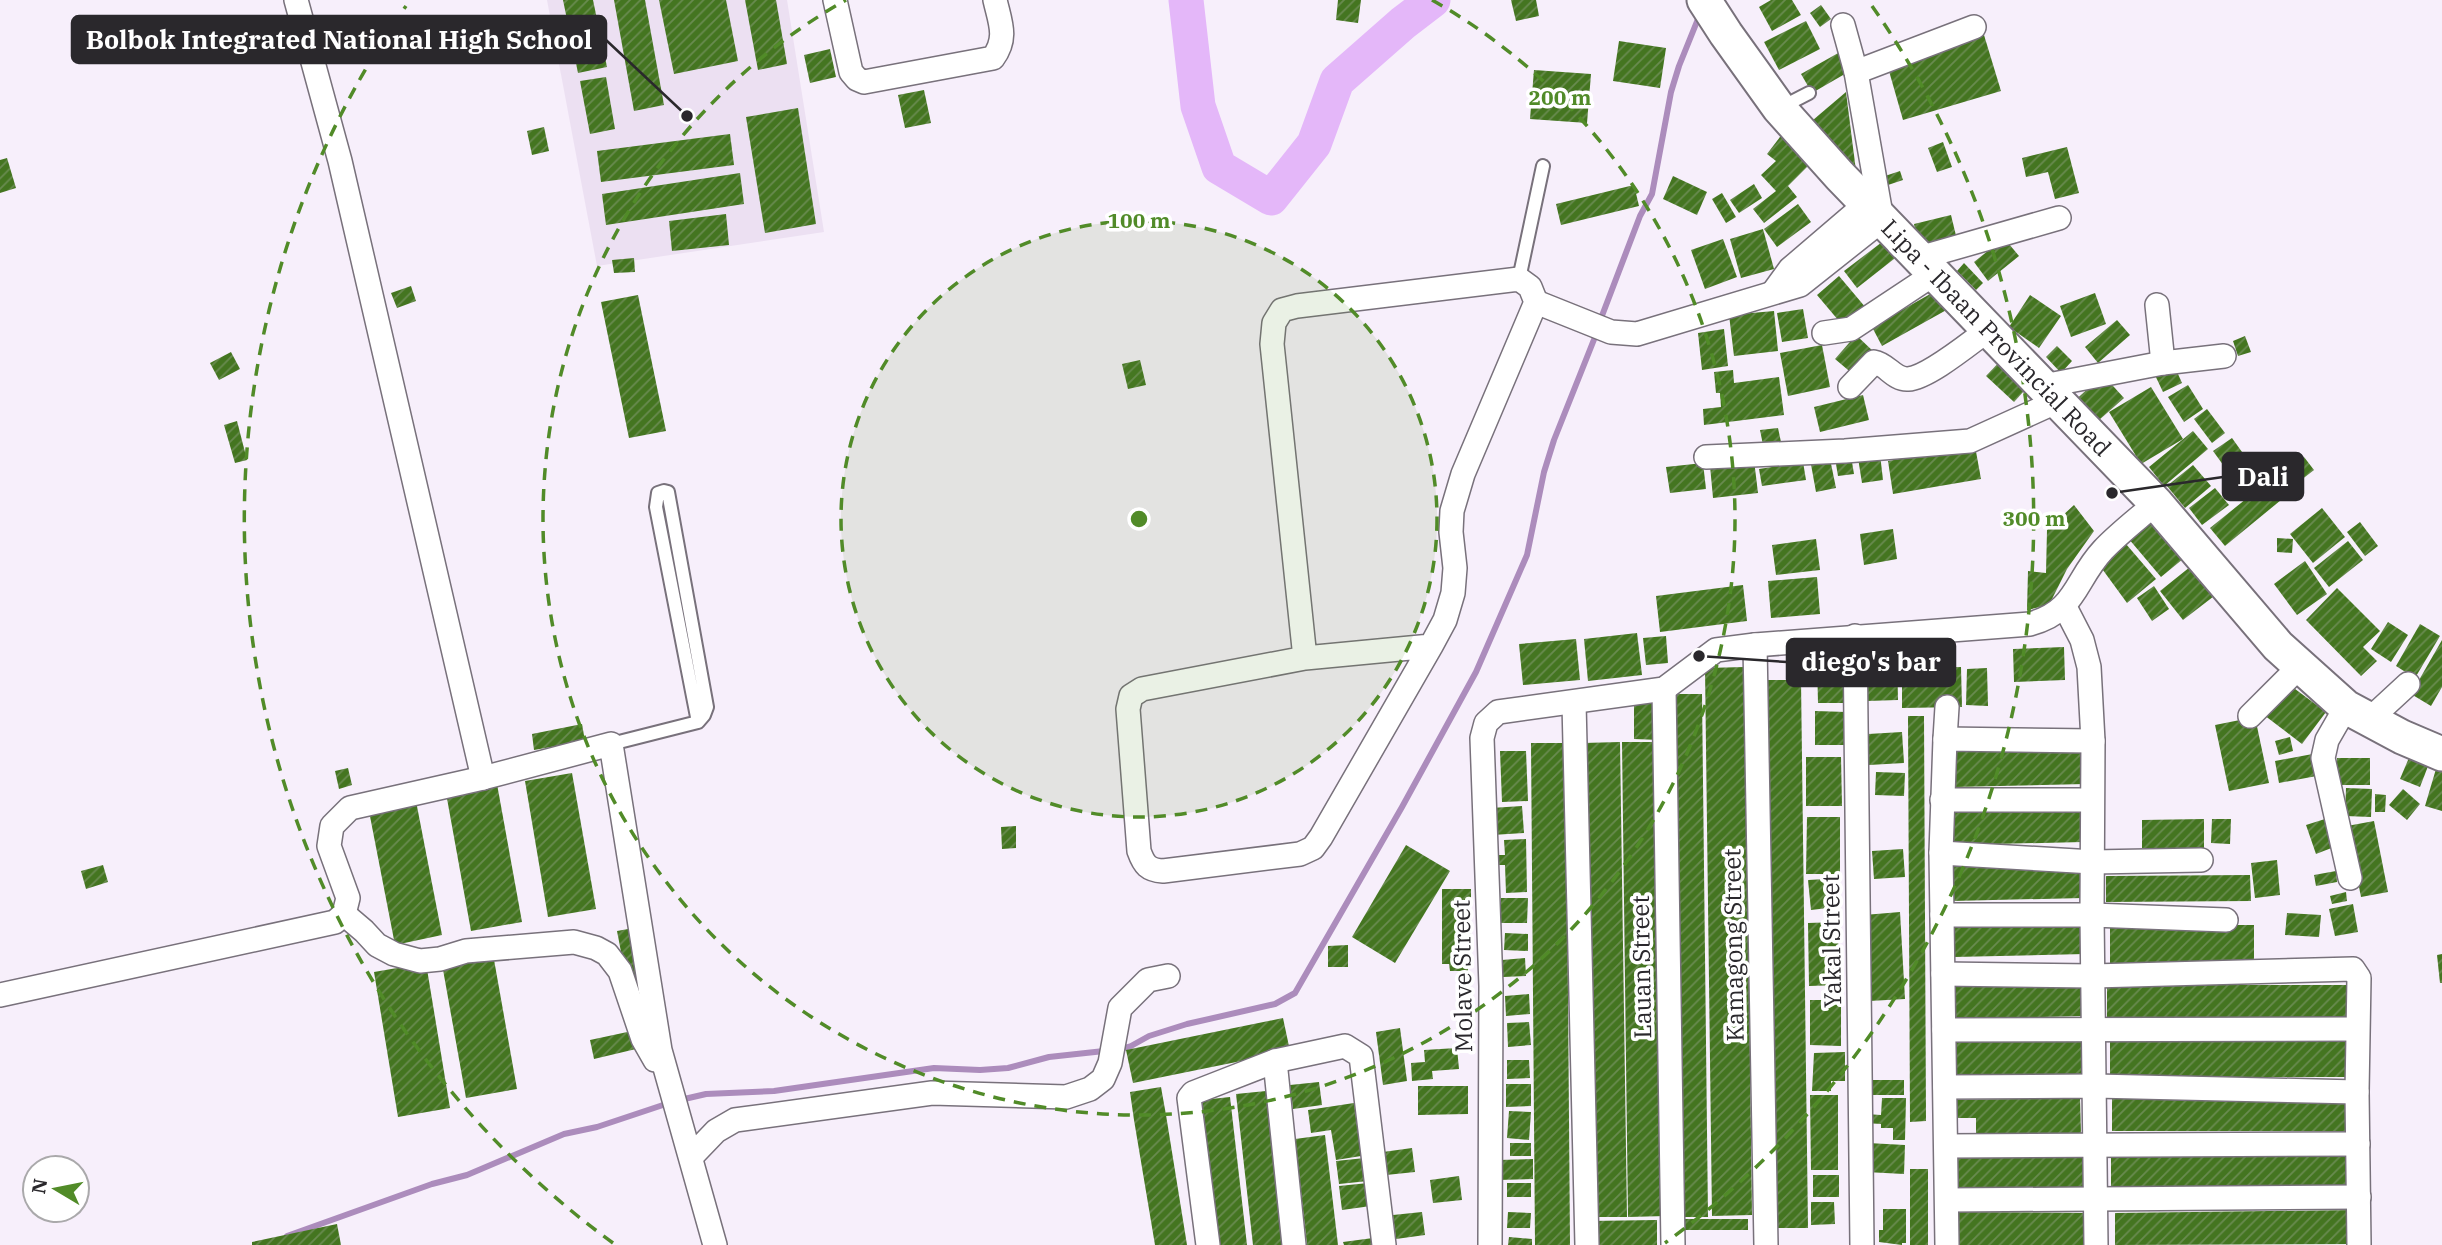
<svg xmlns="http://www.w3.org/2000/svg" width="2442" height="1245" font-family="'IBM Plex Serif',serif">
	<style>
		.built { fill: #ece0f2 }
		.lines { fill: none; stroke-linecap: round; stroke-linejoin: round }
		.stream { stroke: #ac8cbc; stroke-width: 6 }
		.river { stroke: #e4b7f9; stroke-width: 35 }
		.building { fill: url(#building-hatch) }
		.lane-casing { stroke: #78717b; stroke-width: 16 }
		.street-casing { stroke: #78717b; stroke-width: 26 }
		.secondary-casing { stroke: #78717b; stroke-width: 37 }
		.lane { stroke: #fff; stroke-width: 12 }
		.street { stroke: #fff; stroke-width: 23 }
		.secondary { stroke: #fff; stroke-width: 33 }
		.ring { fill: none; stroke: #518b28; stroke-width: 3.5; stroke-dasharray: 12 9 }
		.labels { text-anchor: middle; stroke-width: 7; stroke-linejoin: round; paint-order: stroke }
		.street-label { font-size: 24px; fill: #2a282c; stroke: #fff }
		.centre { fill: #518b28; stroke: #fff; stroke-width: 3.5 }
		.ring-label { font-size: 21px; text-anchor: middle; font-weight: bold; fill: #518b28; stroke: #fff; stroke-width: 7; stroke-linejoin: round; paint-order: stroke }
		.leader { fill: none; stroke: #2a282c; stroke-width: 2.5 }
		.callout-dot { fill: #2a282c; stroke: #fff; stroke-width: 2.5 }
		.callout { fill: #2a282c; stroke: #2a282c; stroke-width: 2.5 }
		.callout-label { font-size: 26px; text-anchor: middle; font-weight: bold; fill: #fff }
	</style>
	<defs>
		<pattern id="building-hatch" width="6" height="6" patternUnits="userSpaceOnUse" patternTransform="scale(1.75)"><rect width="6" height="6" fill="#447520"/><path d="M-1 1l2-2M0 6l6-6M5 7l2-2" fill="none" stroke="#698b50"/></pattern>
	</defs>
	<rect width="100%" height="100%" fill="#f7effb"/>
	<polygon class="built" points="547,0 787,0 824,232 597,266"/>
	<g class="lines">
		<g class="stream">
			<polyline points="1600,321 1640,216 1652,194 1671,92 1679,66 1700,14"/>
			<polyline points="1118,1050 1131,1046 1149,1036 1187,1024 1275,1004 1295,993 1402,807 1476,672 1527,555 1544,472 1554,440 1597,332"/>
			<polyline points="680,1100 706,1094 774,1091 934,1068 980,1070 1008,1068 1049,1057 1104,1051"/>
			<polyline points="287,1236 432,1184 467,1175 564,1134 597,1127 669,1103"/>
		</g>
		<polyline class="river" points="1186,0 1198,106 1219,167 1271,198 1314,144 1337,81 1403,23 1433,0"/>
	</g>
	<g class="building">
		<polygon points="563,0 593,0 607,67 578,73"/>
		<polygon points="614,0 645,0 664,105 634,111"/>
		<polygon points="659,0 726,0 738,61 674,74"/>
		<polygon points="745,0 776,0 787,64 758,70"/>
		<polygon points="1338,0 1361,0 1358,23 1336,20"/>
		<polygon points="1511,0 1536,0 1539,16 1516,21"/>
		<polygon points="1771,0 1792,0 1801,15 1772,31 1759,7"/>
		<polygon points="1821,5 1831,19 1820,27 1810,13"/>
		<polygon points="1806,21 1820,49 1779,70 1764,42"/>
		<polygon points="1984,35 2001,91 1903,120 1887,64"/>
		<polygon points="1619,41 1666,48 1660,88 1613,81"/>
		<polygon points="830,49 836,77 810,83 804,55"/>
		<polygon points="1840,52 1850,71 1812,93 1801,74"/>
		<polygon points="1534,70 1591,74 1587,123 1530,119"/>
		<polygon points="606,77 615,129 590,134 580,81"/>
		<polygon points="924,90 931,123 905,128 898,95"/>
		<polygon points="1846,92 1856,171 1813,120"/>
		<polygon points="798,108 816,224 765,233 746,117"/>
		<polygon points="544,127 549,151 532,155 527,131"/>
		<polygon points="1783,133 1810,164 1788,186 1797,197 1764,223 1753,209 1776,191 1761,175 1776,161 1767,154"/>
		<polygon points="730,134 734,165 601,182 597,151"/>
		<polygon points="1943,142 1952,167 1937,172 1928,148"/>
		<polygon points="2067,147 2079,193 2055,199 2048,172 2026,177 2022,158"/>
		<polygon points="7,158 16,188 0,193 0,160"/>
		<polygon points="1900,171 1903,180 1885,186 1882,177"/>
		<polygon points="740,173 744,204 606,225 602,194"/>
		<polygon points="1673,176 1707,192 1697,215 1663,199"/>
		<polygon points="1754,184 1762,198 1739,213 1730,200"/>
		<polygon points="1634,185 1639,206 1561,225 1556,204"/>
		<polygon points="1722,193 1736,217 1726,223 1712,199"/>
		<polygon points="1798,204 1811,222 1777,247 1764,229"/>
		<polygon points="726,214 729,245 672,251 669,221"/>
		<polygon points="1951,215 1958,244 1920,252 1914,224"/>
		<polygon points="1763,229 1774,269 1741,278 1730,239"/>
		<polygon points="2004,238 2019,256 1988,281 1974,262"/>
		<polygon points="1723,239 1737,277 1705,289 1691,250"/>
		<polygon points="1886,239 1899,255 1857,288 1844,271"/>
		<polygon points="634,258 635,272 614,273 612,260"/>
		<polygon points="1964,263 1983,283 1976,290 1957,271"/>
		<polygon points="1839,276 1866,308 1844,327 1817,295"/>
		<polygon points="411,286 416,301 397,308 391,293"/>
		<polygon points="1939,289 1950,308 1882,346 1872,327"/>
		<polygon points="2095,293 2106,324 2071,337 2060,306"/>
		<polygon points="638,295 666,431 629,438 601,302"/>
		<polygon points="2030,295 2061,316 2039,348 2009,327"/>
		<polygon points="1803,309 1808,338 1782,342 1777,313"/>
		<polygon points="1774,311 1778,351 1734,356 1729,315"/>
		<polygon points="2117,320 2130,335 2098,363 2085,347"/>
		<polygon points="1724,329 1728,366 1702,370 1698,333"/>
		<polygon points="1856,335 1874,352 1854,375 1835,359"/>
		<polygon points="2245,336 2251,352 2238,356 2233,341"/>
		<polygon points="1822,345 1830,387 1788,396 1780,353"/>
		<polygon points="2057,346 2072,361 2061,373 2046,357"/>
		<polygon points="231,352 240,369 219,380 210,363"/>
		<polygon points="2006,355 2034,380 2014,402 1986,376"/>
		<polygon points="1140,360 1146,385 1128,389 1122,364"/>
		<polygon points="2174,365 2182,383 2163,392 2154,373"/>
		<polygon points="1733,370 1734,383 1779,377 1784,415 1704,425 1703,409 1721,407 1720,393 1716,393 1714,372"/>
		<polygon points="2103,375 2124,398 2090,428 2070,405"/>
		<polygon points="2188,385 2203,409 2184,422 2168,397"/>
		<polygon points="2151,387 2183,439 2141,464 2109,412"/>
		<polygon points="1863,395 1869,420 1820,432 1814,407"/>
		<polygon points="2207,409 2225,433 2212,443 2194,419"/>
		<polygon points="237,421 247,460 235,463 224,425"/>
		<polygon points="1778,428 1781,442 1763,445 1760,430"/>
		<polygon points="2193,431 2208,449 2164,486 2149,467"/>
		<polygon points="2232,438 2247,459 2229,473 2213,451"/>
		<polygon points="1975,446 1981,479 1893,494 1888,461"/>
		<polygon points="1829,454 1836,488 1816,492 1810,459"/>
		<polygon points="1880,454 1883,480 1862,483 1858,458"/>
		<polygon points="1851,456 1854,474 1838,476 1835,458"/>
		<polygon points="2304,457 2314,470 2287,491 2277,477"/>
		<polygon points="1754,460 1758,493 1713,498 1710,466"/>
		<polygon points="1803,462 1806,480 1762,486 1759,469"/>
		<polygon points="1703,463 1706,489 1670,493 1666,467"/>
		<polygon points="2193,465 2211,486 2185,508 2167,486"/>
		<polygon points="2267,482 2281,500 2225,546 2210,528"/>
		<polygon points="2215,488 2229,505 2202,525 2189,508"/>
		<polygon points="2074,505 2094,531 2067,569 2049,605 2027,610 2028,571 2046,573 2047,530"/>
		<polygon points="2322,508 2345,537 2313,563 2290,534"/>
		<polygon points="2155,515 2189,554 2161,577 2128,538"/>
		<polygon points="2360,522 2378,546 2365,556 2347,532"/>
		<polygon points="1893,529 1897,559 1864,565 1860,534"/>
		<polygon points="2277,538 2293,539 2292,553 2277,552"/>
		<polygon points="1816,539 1820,570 1776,575 1772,545"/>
		<polygon points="2348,541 2363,560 2329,587 2314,568"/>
		<polygon points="2126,544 2156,579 2127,603 2100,566"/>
		<polygon points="2305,561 2327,594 2297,615 2274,584"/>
		<polygon points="2195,563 2218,593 2183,620 2160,591"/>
		<polygon points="1817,577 1820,614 1771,618 1768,581"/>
		<polygon points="1743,585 1747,621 1660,632 1656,596"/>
		<polygon points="2154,586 2169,609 2152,621 2137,598"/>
		<polygon points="2337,588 2380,631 2363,647 2377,661 2361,676 2306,620"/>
		<polygon points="2388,622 2408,635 2391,662 2371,649"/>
		<polygon points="2420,624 2440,636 2415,678 2396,666"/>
		<polygon points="1637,633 1642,675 1588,681 1584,639"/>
		<polygon points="1666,636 1668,663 1646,665 1643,638"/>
		<polygon points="1576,639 1580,680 1523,685 1519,644"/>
		<polygon points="2442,640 2442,687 2431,706 2411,694"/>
		<polygon points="2064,647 2065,680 2014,682 2013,649"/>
		<polygon points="1897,659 1898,700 1867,701 1866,660"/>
		<polygon points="1843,661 1844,703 1818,703 1817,662"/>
		<polygon points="1745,667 1752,1215 1712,1216 1705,668"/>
		<polygon points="1961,667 1962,707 1902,708 1902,668"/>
		<polygon points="1987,668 1988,706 1966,705 1967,669"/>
		<polygon points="1761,680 1801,680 1808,1228 1768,1228"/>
		<polygon points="2287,683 2326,712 2302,744 2264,715"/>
		<polygon points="1673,694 1702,694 1708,1217 1678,1217"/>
		<polygon points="1634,703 1660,703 1660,740 1634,739"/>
		<polygon points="1815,711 1847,712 1847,745 1815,745"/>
		<polygon points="1908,716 1924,716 1926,1121 1910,1122"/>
		<polygon points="2255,717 2269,783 2229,791 2215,725"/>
		<polygon points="582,724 585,741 534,750 532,734"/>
		<polygon points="1902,732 1904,763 1869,765 1868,734"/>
		<polygon points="2290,737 2293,751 2279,755 2275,741"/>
		<polygon points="1620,742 1627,1217 1589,1217 1583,743"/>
		<polygon points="1622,742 1660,742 1666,1216 1628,1217"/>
		<polygon points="1531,743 1566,743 1570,1245 1535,1245"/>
		<polygon points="2084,747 2085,784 1954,787 1954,750"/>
		<polygon points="1500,751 1526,751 1528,801 1502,802"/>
		<polygon points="2318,753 2322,775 2279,783 2275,761"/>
		<polygon points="2411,753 2430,761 2420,787 2400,779"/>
		<polygon points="1806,757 1841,757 1842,806 1806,806"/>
		<rect x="2337" y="758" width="33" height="27"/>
		<polygon points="348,768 352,785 339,789 335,771"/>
		<polygon points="2436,769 2442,771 2442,811 2425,806"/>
		<polygon points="1876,772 1905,773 1904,796 1875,795"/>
		<polygon points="572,773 596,909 548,917 525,781"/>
		<polygon points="497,784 522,922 471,931 446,793"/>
		<polygon points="2346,788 2372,789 2371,817 2345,816"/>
		<polygon points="2403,789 2420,804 2407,820 2389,805"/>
		<polygon points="2375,794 2386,795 2385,812 2375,812"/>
		<polygon points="415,796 442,935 395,945 368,806"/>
		<polygon points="1522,806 1524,833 1492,835 1491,808"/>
		<polygon points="2082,806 2083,842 1952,845 1951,808"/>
		<polygon points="1807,817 1840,817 1840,874 1806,874"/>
		<polygon points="2204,819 2204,848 2142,848 2142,820"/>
		<polygon points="2212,819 2231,819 2230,844 2211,843"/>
		<polygon points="2325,819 2334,847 2316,854 2306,825"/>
		<polygon points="2374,821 2388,892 2361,897 2347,826"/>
		<polygon points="1016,826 1016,848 1002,849 1001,827"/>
		<polygon points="1526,839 1527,892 1506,893 1505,865 1493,865 1493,855 1505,855 1504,840"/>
		<polygon points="1406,845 1450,871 1395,963 1352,937"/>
		<polygon points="1903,849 1905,877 1874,879 1872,851"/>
		<polygon points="2277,860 2280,895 2255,898 2251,863"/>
		<polygon points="2083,862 2083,898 1952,901 1952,864"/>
		<polygon points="103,865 108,882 86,889 81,871"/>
		<polygon points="2336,871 2337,882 2316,886 2314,875"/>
		<polygon points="2250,875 2251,901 2106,902 2106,876"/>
		<polygon points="1826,879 1828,908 1811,910 1808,880"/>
		<polygon points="1442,889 1471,889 1471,964 1468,964 1468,971 1450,971 1449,964 1442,964"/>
		<polygon points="2346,892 2347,901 2332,904 2330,896"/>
		<polygon points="1501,898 1528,898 1527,923 1500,923"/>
		<polygon points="2353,904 2358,932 2335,936 2329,909"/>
		<polygon points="1900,912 1905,999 1869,1001 1864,915"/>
		<polygon points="2287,913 2321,915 2319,937 2285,935"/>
		<polygon points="2084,918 2085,954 1954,957 1954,921"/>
		<polygon points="1838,922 1839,985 1809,986 1808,923"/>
		<rect x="2110" y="925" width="144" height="39"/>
		<polygon points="639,927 651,984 628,988 617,931"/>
		<polygon points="1505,933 1528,934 1528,951 1504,950"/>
		<polygon points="1348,945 1348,967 1328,967 1328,946"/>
		<polygon points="493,954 517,1089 466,1098 442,964"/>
		<polygon points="2442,954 2442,983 2440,983 2437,955"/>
		<polygon points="1525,958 1526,976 1503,977 1502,960"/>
		<polygon points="426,963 450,1108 398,1117 374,972"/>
		<polygon points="2083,980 2083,1016 1952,1019 1952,983"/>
		<polygon points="2107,985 2348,985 2347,1021 2107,1021"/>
		<polygon points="1529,994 1530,1014 1506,1016 1505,996"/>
		<polygon points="1810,1000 1841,1000 1841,1046 1810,1045"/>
		<polygon points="1283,1018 1290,1051 1133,1083 1126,1050"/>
		<polygon points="1529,1022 1531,1045 1508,1047 1507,1023"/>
		<polygon points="1400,1028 1407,1081 1383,1085 1376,1032"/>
		<polygon points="632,1031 636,1049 594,1059 590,1040"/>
		<polygon points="2084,1039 2085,1075 1954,1078 1953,1042"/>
		<rect x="2110" y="1041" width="240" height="36"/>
		<polygon points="1457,1048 1459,1069 1432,1071 1433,1079 1412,1081 1411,1063 1425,1062 1424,1050"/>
		<polygon points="1845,1052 1845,1081 1831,1081 1831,1091 1812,1091 1814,1053"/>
		<polygon points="1507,1060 1529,1060 1530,1078 1507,1079"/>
		<rect x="1868" y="1080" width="36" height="15"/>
		<polygon points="1319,1082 1322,1105 1293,1109 1290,1085"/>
		<polygon points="1506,1084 1531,1084 1531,1106 1506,1107"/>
		<polygon points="1418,1086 1468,1086 1468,1114 1418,1115"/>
		<polygon points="1161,1087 1166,1115 1187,1245 1155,1245 1134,1120 1130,1092"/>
		<polygon points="1266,1091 1284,1245 1253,1245 1236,1094"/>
		<polygon points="1810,1095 1838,1095 1838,1170 1811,1170"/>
		<rect x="2112" y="1095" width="240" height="36"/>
		<polygon points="1230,1097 1247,1245 1219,1245 1202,1100"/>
		<polygon points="1882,1098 1906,1098 1905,1140 1893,1140 1893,1128 1881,1128 1881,1124 1865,1123 1866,1114 1881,1115"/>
		<polygon points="2080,1098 2081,1134 1976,1136 1976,1118 1950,1118 1949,1100"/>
		<polygon points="1354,1103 1361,1156 1336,1160 1331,1130 1311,1133 1308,1110"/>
		<polygon points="1509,1111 1531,1112 1529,1140 1507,1138"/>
		<polygon points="1325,1135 1338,1245 1307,1245 1295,1139"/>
		<rect x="1510" y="1143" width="21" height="13"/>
		<polygon points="1868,1143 1905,1145 1904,1174 1866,1172"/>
		<polygon points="1412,1148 1415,1172 1386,1175 1383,1152"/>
		<polygon points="1955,1153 2087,1154 2086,1191 1955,1190"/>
		<rect x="2111" y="1153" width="240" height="36"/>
		<polygon points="1365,1158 1368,1181 1339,1184 1336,1161"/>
		<polygon points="1533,1159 1533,1179 1498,1180 1498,1160"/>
		<rect x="1910" y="1169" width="18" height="76"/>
		<rect x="1813" y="1175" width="26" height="22"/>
		<polygon points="1459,1176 1462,1200 1433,1203 1430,1180"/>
		<polygon points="1368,1183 1371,1206 1342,1210 1339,1186"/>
		<rect x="1507" y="1183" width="24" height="14"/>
		<polygon points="1811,1202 1834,1202 1835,1224 1811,1225"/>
		<polygon points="1883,1209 1906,1209 1906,1243 1902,1243 1902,1245 1879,1242 1879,1230 1883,1230"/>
		<polygon points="2357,1210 2358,1244 2115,1245 2115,1213"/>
		<polygon points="1422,1212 1425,1235 1396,1239 1393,1215"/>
		<polygon points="1508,1212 1531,1213 1530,1228 1507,1228"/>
		<polygon points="1955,1212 2086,1213 2086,1245 1954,1245"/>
		<polygon points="1681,1219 1748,1219 1748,1230 1680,1230"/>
		<polygon points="1657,1220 1657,1245 1590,1245 1589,1221"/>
		<polygon points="337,1224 341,1245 252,1245 252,1242"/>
		<polygon points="1509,1237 1532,1239 1532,1245 1508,1245"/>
		<polygon points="1373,1238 1374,1245 1344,1245 1343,1242"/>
	</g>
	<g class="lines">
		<g class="lane-casing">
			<g id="lane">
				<polyline points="1780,108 1809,93"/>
				<polyline points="1519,279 1543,166"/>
				<polyline points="611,744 698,722 704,715 707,707 668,492 664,491 658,493 656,507 698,722"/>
			</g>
		</g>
		<g class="street-casing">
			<g id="street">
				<polyline points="296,0 340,161 483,778"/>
				<path d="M835,0L851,72L857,79L864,82L993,58C1008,38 1000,22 995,0"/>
				<polyline points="1843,25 1856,72"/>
				<polyline points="1919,258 2059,218"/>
				<polyline points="1774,291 1790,269 1866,204"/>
				<polyline points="1536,302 1611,332 1637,334 1800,285 1882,220 1856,72 1974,27"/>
				<polyline points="2157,305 2163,363"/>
				<polyline points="1824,333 1851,329 1934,274"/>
				<polyline points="2043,386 2163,363 2224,356"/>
				<path d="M1850,387L1874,362C1887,364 1894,380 1908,379C1928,378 1971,342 1988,330"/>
				<polyline points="1706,457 1845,451 1970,441 2058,401"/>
				<polyline points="2065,607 2082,640 2089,667 2093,741 2092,915 2096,1245"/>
				<polyline points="1855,636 1862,1245"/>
				<polyline points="1755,645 1766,1245"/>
				<path d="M1305,658L1272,344L1274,323L1282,310L1297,306L1519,279L1530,287L1536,302L1463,474L1452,511L1451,532L1455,568L1453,593L1445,620L1431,646L1321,837L1313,848L1300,854L1163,871C1148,870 1144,865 1139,851L1128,709L1131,696L1142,689L1305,658L1431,646"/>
				<polyline points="1664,689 1673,1245"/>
				<polyline points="1574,703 1587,1245"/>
				<polyline points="2346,707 2327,740 2323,758 2350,878"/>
				<polyline points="2250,716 2300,666"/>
				<polyline points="2369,720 2408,684"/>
				<polyline points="1945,739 1947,707"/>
				<polyline points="1942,800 2092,800"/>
				<polyline points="1941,853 2093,862 2201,860"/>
				<polyline points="344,914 364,931 377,945 394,954 420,961 440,959 466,951 574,942 596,948 607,954 620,971 643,1039 655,1060"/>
				<polyline points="1942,915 2092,915 2226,920"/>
				<polyline points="1943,974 2093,976 2353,969 2359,978 2357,1092 2359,1245"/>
				<polyline points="0,995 335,922 344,914 348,898 329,846 332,826 350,808 483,778 611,744 660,1050 715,1245"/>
				<polyline points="1944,1030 2357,1029"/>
				<polyline points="1275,1061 1294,1245"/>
				<polyline points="1945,1087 2095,1086 2357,1092"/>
				<polyline points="1946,1146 2358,1144"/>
				<polyline points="691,1157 716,1131 735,1120 932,1093 1066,1097 1090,1089 1103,1079 1110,1063 1120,1008 1148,980 1168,976"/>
				<polyline points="1947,1200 2359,1197"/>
				<polyline points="1208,1245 1189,1098 1193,1093 1275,1061 1345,1046 1361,1056 1384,1245"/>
				<path d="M1490,1245L1491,986L1482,738L1486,723L1498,712L1664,689L1716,650L1755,645L2030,624C2077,611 2074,581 2103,550C2119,533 2139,518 2156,503"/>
				<polyline points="1947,1245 1941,853 1945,739 2093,741"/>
			</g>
		</g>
		<g class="secondary-casing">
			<polyline id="secondary" points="1704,0 1726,34 1779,108 1840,176 2156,503 2278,646 2346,707 2402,737 2442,754"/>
		</g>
		<use href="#lane" class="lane"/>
		<use href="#street" class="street"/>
		<use href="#secondary" class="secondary"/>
	</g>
	<circle cx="1139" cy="519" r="298" fill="#518b28" fill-opacity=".12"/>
	<g class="ring">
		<circle cx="1139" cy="519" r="298"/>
		<path d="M1432 0A596 596 0 1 1 846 0"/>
		<path d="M613 1243A895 895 0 0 1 406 6M1872 6A895 895 0 0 1 1665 1243"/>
	</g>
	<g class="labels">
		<g class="street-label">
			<text transform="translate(1996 338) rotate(46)" y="8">Lipa - Ibaan Provincial Road</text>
			<text transform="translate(1832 941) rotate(-91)" y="8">Yakal Street</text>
			<text transform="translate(1734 945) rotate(-91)" y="8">Kamagong Street</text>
			<text transform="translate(1642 967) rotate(-91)" y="8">Lauan Street</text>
			<text transform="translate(1463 976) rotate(-91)" y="8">Molave Street</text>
		</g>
	</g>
	<circle cx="1139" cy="519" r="10" class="centre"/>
	<g class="ring-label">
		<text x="1560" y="105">200 m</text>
		<text x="1139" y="228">100 m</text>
		<text x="2034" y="526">300 m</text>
	</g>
	<path class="leader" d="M687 116L606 40M2112 493L2223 477M1699 656L1787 662"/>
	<g class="callout-dot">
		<circle cx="687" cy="116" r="7"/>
		<circle cx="2112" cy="493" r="7"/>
		<circle cx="1699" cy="656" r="7"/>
	</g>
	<g class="callout">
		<rect x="72" y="16" width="534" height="47" rx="7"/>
		<rect x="2223" y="453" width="80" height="47" rx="7"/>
		<rect x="1787" y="639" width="168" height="47" rx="7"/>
	</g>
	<g class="callout-label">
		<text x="339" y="49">Bolbok Integrated National High School</text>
		<text x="2263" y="486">Dali</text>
		<text x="1871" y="671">diego's bar</text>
	</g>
	<g transform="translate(56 1189) rotate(280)"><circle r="33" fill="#ffffff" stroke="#aaa9ab" stroke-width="2"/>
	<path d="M0-5L12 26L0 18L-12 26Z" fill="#518b28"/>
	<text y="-10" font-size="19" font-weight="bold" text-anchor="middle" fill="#2a282c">N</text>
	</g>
</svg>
